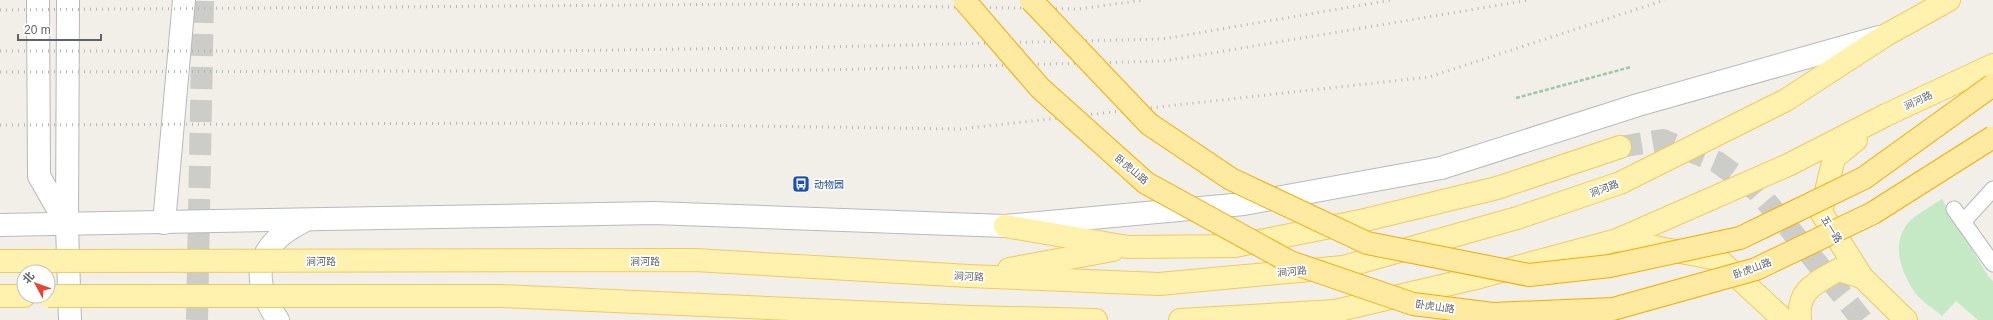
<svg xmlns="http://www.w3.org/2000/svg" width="1993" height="320" font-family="Helvetica,'Noto Sans SC',sans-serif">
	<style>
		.grass { fill: #c5e8c5 }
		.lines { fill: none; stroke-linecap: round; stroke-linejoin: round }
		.tertiary-tunnel { stroke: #ccccc8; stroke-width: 22; stroke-dasharray: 22 11; stroke-linecap: butt }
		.primary-tunnel { stroke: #ccccc8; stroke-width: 22; stroke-dasharray: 22 11; stroke-linecap: butt }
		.service-casing { stroke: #b5b8bc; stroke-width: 17 }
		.tertiary-casing { stroke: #b5b8bc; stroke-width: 24 }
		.secondary-casing { stroke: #b6babf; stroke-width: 24 }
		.primary-casing { stroke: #f2c960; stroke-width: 24 }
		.path { stroke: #9cc7a9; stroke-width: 2.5; stroke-dasharray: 4 2; stroke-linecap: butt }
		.service { stroke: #fff; stroke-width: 15 }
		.tertiary { stroke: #fff; stroke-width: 22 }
		.secondary { stroke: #fff; stroke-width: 22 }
		.primary { stroke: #fff2af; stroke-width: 22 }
		.rail { stroke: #b6b7b8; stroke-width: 3; stroke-dasharray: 1 5; stroke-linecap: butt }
		.primary-bridge-casing { stroke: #f2c960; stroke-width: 24; stroke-linecap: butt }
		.trunk-bridge-casing { stroke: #f9ab00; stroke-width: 24; stroke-linecap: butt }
		.primary-bridge { stroke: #fff2af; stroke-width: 22 }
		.trunk-bridge { stroke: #feeaa1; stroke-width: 22 }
		.labels { text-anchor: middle; stroke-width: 3.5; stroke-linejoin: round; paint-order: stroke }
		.street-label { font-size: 10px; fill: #5f6368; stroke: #fff }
		.transit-label { font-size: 10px; fill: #164399; stroke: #fff; text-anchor: start }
	</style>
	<rect width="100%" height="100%" fill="#f1efe8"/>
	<path class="grass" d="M1942,199L1988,276L1993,281V320H1978L1956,301L1942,316C1934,309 1923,302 1916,294C1901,273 1889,241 1911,220C1920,212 1932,206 1942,199Z"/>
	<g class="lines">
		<polyline class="tertiary-tunnel" points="197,320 203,0"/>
		<polyline class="primary-tunnel" points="1620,147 1663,140 1717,162 1757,191 1789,228 1862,320"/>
		<g class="service-casing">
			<g id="service">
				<polyline points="1954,209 1993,264"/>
				<polyline points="1963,222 1993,189"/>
			</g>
		</g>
		<g class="tertiary-casing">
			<g id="tertiary">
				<polyline points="38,0 39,176 67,225"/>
				<polyline points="68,0 67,225 70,320"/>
				<polyline points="164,223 184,0"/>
			</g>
		</g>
		<g class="secondary-casing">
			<g id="secondary">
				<polyline points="0,225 654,213 1005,226 1244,204 1441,168 1638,105 1879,37"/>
				<path d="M278,320C248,277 257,244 304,221"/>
			</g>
		</g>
		<g class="primary-casing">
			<g id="primary">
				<polyline points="1856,140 1834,158 1821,212 1862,277 1906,320"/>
				<polyline points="1005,226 1128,247 1235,246 1365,220 1497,188 1620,147"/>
				<polyline points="1617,240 1718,259 1784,320"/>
				<polyline points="1009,269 1113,250"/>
				<polyline points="969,276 1159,284 1343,267 1517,218 1620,183 1786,100 1886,35 1949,0"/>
				<polyline points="0,296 24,296"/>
				<polyline points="970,317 1096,320"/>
				<polyline points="1180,320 1335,311 1480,277 1617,240 1788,165 1886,115 1993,65"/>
				<path d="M1800,320C1797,289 1815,284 1838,270L1862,277"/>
			</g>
		</g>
		<polyline class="path" points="1516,98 1631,67"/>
		<use href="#service" class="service"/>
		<use href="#tertiary" class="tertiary"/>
		<use href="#secondary" class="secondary"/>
		<use href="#primary" class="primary"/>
		<g class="rail">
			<polyline points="0,10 767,4 1078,9 1145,0"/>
			<polyline points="0,51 548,51 824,47 1162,39 1392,0"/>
			<polyline points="0,72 824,70 1164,61 1530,0"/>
			<polyline points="0,125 546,123 960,129 1429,77 1665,0"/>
		</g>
		<g class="primary-bridge-casing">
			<g id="primary-bridge">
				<polyline points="0,261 695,260 969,276"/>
				<polyline points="48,296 501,296 970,317"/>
			</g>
		</g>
		<g class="trunk-bridge-casing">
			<g id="trunk-bridge">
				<polyline points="964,0 1040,88 1146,183 1290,262 1413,304 1493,314 1613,309 1756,269 1873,213 1993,137"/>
				<polyline points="1031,0 1149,124 1231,179 1367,243 1529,275 1610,266 1740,238 1864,178 1993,85"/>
			</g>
		</g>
		<use href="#primary-bridge" class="primary-bridge"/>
		<use href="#trunk-bridge" class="trunk-bridge"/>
	</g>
	<defs>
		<g id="bus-square" transform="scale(0.9)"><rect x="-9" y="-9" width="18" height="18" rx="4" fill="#1a4fb4" stroke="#fff"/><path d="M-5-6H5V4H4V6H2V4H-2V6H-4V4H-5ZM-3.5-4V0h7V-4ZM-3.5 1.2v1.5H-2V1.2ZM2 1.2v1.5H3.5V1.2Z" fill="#fff"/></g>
	</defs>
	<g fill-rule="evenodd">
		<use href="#bus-square" x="801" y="184"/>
	</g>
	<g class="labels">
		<g class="street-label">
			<text transform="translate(1918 100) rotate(-25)" y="4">涧河路</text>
			<text transform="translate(1132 169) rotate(40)" y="4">卧虎山路</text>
			<text transform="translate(1604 188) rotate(-20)" y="4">涧河路</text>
			<text transform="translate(1832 229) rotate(58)" y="4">五一路</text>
			<text x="321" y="265">涧河路</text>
			<text x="645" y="265">涧河路</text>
			<text transform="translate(1752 268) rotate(-20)" y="4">卧虎山路</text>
			<text transform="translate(1292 271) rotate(-5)" y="4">涧河路</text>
			<text transform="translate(969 276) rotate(3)" y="4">涧河路</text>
			<text transform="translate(1435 306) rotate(8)" y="4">卧虎山路</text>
		</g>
		<g class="transit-label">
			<text x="814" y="188">动物园</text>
		</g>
	</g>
	<g transform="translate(36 284) rotate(311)"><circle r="19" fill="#ffffff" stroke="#bfc1c3"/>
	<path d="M0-3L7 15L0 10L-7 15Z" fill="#ea4335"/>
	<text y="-6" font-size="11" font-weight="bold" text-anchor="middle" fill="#5f6368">北</text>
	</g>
	<path d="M18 34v6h83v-6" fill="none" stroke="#5f6368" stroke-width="2"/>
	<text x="24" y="34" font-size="12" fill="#5f6368" stroke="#ffffff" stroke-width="3" paint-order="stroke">20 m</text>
</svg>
